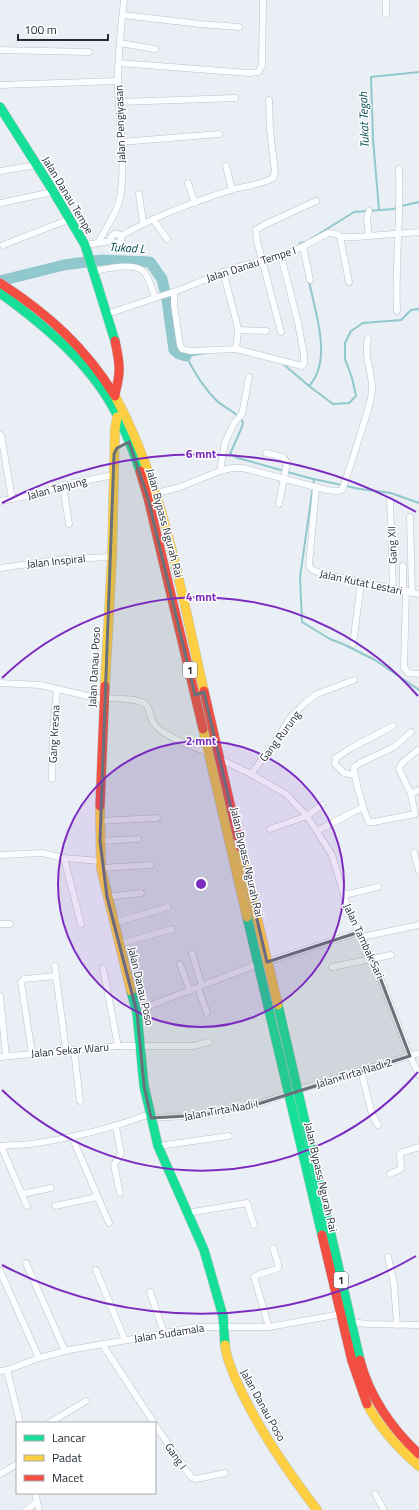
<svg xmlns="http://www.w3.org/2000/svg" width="419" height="1510" font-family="'Titillium Web',sans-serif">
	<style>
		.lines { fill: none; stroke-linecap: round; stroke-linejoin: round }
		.stream { stroke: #90c8cd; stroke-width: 2 }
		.river { stroke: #90c8cd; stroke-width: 11 }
		.street-casing { stroke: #bbc2c9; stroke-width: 7 }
		.fast-casing { stroke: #bbc2c9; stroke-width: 10 }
		.slow-casing { stroke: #bbc2c9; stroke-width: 10 }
		.jam-casing { stroke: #bbc2c9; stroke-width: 10 }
		.street { stroke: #fcfdfe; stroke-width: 6 }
		.fast { stroke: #16e098; stroke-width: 9 }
		.slow { stroke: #ffcf43; stroke-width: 9 }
		.jam { stroke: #f24e42; stroke-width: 9 }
		.marked { fill: #69717a; fill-opacity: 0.2; stroke: #69717a; stroke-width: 3; stroke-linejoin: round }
		.ring { fill: none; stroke: #7b2cbf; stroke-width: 2 }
		.labels { text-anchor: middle; stroke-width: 3; stroke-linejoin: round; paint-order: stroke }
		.shield { fill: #fff; stroke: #666c73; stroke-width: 1 }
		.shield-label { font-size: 10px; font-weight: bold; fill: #242d37 }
		.street-label { font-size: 11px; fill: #242d37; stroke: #fff }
		.water-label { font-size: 12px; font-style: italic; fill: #004a4f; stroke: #fff }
		.centre { fill: #7b2cbf; stroke: #fff; stroke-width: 2 }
		.ring-label { font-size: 12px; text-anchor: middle; font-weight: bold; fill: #7b2cbf; stroke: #fff; stroke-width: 3; stroke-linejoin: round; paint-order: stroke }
	</style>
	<rect width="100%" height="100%" fill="#eaeff5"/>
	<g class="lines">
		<g class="stream">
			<polyline points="379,210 373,139 371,77 419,72"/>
			<polyline points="300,243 306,242 354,212 394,209 397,207 419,202"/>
			<path d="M207,353L186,356C194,372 203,387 216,400C225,409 234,409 243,422L242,427L230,454L238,458L309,478L360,489L391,493L419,503"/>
			<polyline points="282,363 309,386 333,404 349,403 356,396 352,378 345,359 345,343 351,331 363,323 401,320 411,310 419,309"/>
			<path d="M309,386C333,360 315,312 309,281"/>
			<polyline points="314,479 300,577 302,622 330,639 343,644 375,660 419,690"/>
		</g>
		<polyline class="river" points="0,281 64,265 101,260 150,262 162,279 167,300 174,350 179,354 186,356"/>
		<g class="street-casing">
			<g id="street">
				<polyline points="386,14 386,0"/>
				<polyline points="123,15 200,24 239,27"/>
				<polyline points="120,43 155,49"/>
				<polyline points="0,50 89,52"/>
				<polyline points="119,63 249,73 258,72 262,66 263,0"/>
				<polyline points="0,85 118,81"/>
				<polyline points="119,102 235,98"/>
				<polyline points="121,142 219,134"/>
				<polyline points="226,166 232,190"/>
				<polyline points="0,171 36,165"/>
				<polyline points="188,183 195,203"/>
				<polyline points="139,194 143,223"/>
				<polyline points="0,203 53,192"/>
				<polyline points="369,211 367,219 369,235"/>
				<polyline points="153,219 167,239"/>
				<path d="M121,236C155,216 193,202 231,190C245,186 261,185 273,178L275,172L270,130L269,100"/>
				<polyline points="340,237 349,282"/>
				<path d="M98,243C104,231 116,214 119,202C127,169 119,123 118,89C117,59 121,29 124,0"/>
				<polyline points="3,245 70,219"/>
				<polyline points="85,245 111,241 114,243 118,243 121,240 121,236 118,234 114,234 111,237 111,241"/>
				<polyline points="303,246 310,280"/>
				<path d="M93,272C105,268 136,262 144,272C150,279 152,290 155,298"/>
				<polyline points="223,272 236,320 238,330 236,349"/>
				<polyline points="174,292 174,305 180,345 182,349 191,351 236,349 302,366 304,363 304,355 298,323 281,256"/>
				<path d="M397,311C395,263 401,216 399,169"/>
				<polyline points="107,314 182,289 234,268 281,256 302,247 328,233 337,234 340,237 356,237 419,232"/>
				<polyline points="238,330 266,331"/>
				<polyline points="281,332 257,241 256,230 264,225 316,201"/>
				<polyline points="1,435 12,499"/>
				<polyline points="266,453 283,457 287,462 279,504"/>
				<polyline points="220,471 225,442 234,423 242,414 249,377"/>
				<polyline points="63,485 69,524"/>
				<polyline points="316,488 309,565 311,569 322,574 419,594"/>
				<path d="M157,493L180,487L220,471L232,468H243L327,490L337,491L342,490C349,471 355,451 361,432C365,419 371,404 372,390C373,373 363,356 368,339"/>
				<polyline points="390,500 393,589"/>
				<polyline points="0,501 39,494 63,485 114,475"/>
				<polyline points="410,517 412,593"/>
				<polyline points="0,568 64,559 112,557"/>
				<polyline points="403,591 403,566"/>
				<polyline points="406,591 404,667 408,673 419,674"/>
				<polyline points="353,644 361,583"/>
				<polyline points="0,683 40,685 105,700"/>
				<path d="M105,698C115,699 144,697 148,708C151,715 151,722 157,727C168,738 194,747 209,753"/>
				<path d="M411,732L394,747L360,763L354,767C353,773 365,816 369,822H374L415,814L411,794L399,769L402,763L419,749"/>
				<polyline points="220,759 251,774 286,794 307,816 332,855 350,915 373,959 410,1056 419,1075"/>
				<polyline points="251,774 273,745 290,718 306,702 317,694 354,680"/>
				<polyline points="354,775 344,773 335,764 336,758 351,748 393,726"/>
				<polyline points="52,779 53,729 57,689"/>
				<polyline points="411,794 419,790"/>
				<polyline points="100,821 157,818"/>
				<polyline points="270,829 307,816 322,805"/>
				<polyline points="317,831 363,807"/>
				<polyline points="100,841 138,839"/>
				<polyline points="414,853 419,871"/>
				<polyline points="0,855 42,853 64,858 100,861"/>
				<polyline points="64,858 81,924"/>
				<polyline points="101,868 151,865"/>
				<polyline points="344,895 378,887"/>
				<polyline points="107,897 141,893"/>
				<polyline points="114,923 168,907"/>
				<polyline points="0,924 10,924"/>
				<polyline points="362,937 419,925"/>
				<polyline points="119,944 172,929"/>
				<polyline points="192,953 202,986"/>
				<polyline points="267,962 359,932"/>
				<polyline points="180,964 190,991"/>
				<polyline points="55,966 56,976"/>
				<polyline points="332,967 391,955"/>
				<polyline points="103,968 118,1046"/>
				<polyline points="198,988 207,1013"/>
				<polyline points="0,996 6,1056"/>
				<polyline points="136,1011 258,964"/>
				<polyline points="74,1050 80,1101"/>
				<polyline points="32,1053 21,982 24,979 56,976 66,1050"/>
				<polyline points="0,1057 118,1046 193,1046 209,1042"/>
				<polyline points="361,1071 372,1114 378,1125"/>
				<polyline points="151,1118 204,1115 258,1104 304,1088 419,1053"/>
				<polyline points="116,1127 121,1154 114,1165 120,1193"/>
				<polyline points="72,1137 109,1223"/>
				<path d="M0,1146C10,1145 21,1145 31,1144C73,1138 110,1129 150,1114"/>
				<polyline points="1,1146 27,1206"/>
				<polyline points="158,1146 229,1136"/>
				<polyline points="390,1174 401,1169 400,1153 419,1147"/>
				<polyline points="22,1194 51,1188"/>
				<polyline points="55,1206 98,1197"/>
				<polyline points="187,1213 247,1203 254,1225"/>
				<polyline points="388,1257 394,1284 397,1325"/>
				<polyline points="26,1263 65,1351"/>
				<polyline points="96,1270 125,1340"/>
				<polyline points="0,1271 39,1358"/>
				<polyline points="150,1292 164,1333"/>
				<polyline points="352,1322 367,1324 419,1325"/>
				<path d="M269,1327L254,1277C260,1271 271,1273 278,1268V1264L273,1248"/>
				<polyline points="102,1344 154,1423"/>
				<polyline points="7,1370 20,1423"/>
				<polyline points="0,1371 7,1370 39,1358 69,1350 145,1337 195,1327 269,1327 341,1314"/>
				<polyline points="49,1423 86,1401"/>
				<polyline points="155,1425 191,1477 196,1479 225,1473"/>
				<polyline points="0,1474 17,1464"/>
				<polyline points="35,1493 39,1510"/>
				<polyline points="375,1494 384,1510"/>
				<polyline points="26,1510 37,1502"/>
			</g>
		</g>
		<g class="fast-casing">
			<g id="fast">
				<polyline points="0,107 50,186 85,245 115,341"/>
				<path d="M0,293C44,325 89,362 115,411C125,430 133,450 140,471"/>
				<polyline points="247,917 322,1235"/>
				<polyline points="131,991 137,1013 144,1086 158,1146 204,1250 223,1316 225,1345"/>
				<polyline points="278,1005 360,1360"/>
			</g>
		</g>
		<g class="slow-casing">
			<g id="slow">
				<path d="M115,396C164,487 181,591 204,691"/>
				<polyline points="105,686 112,557 115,429 117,417"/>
				<polyline points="203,729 247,917"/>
				<polyline points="100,806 101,868 131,991"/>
				<polyline points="240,847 278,1005"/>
				<path d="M225,1345C226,1357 231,1368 236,1380C257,1427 286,1469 317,1510"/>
				<path d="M367,1404C380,1428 398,1448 419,1466"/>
			</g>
		</g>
		<g class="jam-casing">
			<g id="jam">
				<path d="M0,283C48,314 85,347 115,396"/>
				<path d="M115,394C121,372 120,364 115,341"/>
				<polyline points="140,471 148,498 203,729"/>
				<polyline points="204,691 240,847"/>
				<polyline points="100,806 105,686"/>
				<polyline points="322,1235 352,1361 367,1404"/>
				<path d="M360,1360C369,1396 392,1429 419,1454"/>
			</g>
		</g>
		<use href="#street" class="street"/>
		<use href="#fast" class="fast"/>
		<use href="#slow" class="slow"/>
		<use href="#jam" class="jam"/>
	</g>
	<path class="marked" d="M129,442L148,498L195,695L204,692L267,962L359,932L373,959L410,1056L258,1104L204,1115L151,1118L144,1086L137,1013L107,897L100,841L114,454L117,448Z"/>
	<circle cx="201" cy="884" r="143" fill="#7b2cbf" fill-opacity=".12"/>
	<g class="ring">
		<circle cx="201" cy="884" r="143"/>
		<path d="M418 1072A287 287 0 0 1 2 1090M2 678A287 287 0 0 1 418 696"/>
		<path d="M416 1256A430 430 0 0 1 2 1265M2 503A430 430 0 0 1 416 512"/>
	</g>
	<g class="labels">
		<g class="shield">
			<rect x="183" y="662" width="14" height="16" rx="3"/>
			<rect x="334" y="1272" width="14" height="16" rx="3"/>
		</g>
		<g class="shield-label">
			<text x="190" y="674">1</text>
			<text x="341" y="1284">1</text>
		</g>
		<g class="street-label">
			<text transform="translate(120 124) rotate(-92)" y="4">Jalan Pengiyasan</text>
			<text transform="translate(68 195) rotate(59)" y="4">Jalan Danau Tempe</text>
			<text transform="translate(251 264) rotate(-18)" y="4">Jalan Danau Tempe I</text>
			<text transform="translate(57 488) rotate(-15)" y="4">Jalan Tanjung</text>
			<text transform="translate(165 523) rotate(75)" y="4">Jalan Bypass Ngurah Rai</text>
			<text transform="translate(392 545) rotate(-92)" y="4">Gang XII</text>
			<text transform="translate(56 561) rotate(-6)" y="4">Jalan Inspiral</text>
			<text transform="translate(361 582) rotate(12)" y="4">Jalan Kutat Lestari</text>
			<text transform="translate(94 667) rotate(-87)" y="4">Jalan Danau Poso</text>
			<text transform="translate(54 734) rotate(-87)" y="4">Gang Kresna</text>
			<text transform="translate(280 736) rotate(-53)" y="4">Gang Rurung</text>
			<text transform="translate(247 862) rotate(77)" y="4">Jalan Bypass Ngurah Rai</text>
			<text transform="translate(364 941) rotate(65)" y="4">Jalan Tambak Sari</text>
			<text transform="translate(141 986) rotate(77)" y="4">Jalan Danau Poso</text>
			<text transform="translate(70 1050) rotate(-5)" y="4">Jalan Sekar Waru</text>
			<text transform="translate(354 1073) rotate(-17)" y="4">Jalan Tirta Nadi 2</text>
			<text transform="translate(221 1110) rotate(-10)" y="4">Jalan Tirta Nadi I</text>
			<text transform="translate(321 1177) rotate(77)" y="4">Jalan Bypass Ngurah Rai</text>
			<text transform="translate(169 1333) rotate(-9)" y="4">Jalan Sudamala</text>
			<text transform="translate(263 1405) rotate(61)" y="4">Jalan Danau Poso</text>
			<text transform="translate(176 1456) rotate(55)" y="4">Gang I</text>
		</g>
		<g class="water-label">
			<text transform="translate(364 120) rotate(-92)" y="4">Tukat Tegah</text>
			<text transform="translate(127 248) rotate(3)" y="4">Tukad L</text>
		</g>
	</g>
	<circle cx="201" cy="884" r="6" class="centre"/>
	<g class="ring-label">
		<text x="201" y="458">6 mnt</text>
		<text x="201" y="601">4 mnt</text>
		<text x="201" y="745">2 mnt</text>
	</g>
	<rect x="16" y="1422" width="140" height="72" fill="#ffffff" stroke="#a7abaf"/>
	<rect x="24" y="1435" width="20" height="6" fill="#16e098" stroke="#a7abaf"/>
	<text x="52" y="1442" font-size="12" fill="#242d37">Lancar</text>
	<rect x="24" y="1455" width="20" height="6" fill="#ffcf43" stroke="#a7abaf"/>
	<text x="52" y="1462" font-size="12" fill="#242d37">Padat</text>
	<rect x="24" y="1475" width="20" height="6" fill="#f24e42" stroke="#a7abaf"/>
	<text x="52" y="1482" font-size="12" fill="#242d37">Macet</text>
	<path d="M18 34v6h90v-6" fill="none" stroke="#242d37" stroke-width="2"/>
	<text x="24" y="34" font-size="12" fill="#242d37" stroke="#ffffff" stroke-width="3" paint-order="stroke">100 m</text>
</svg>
